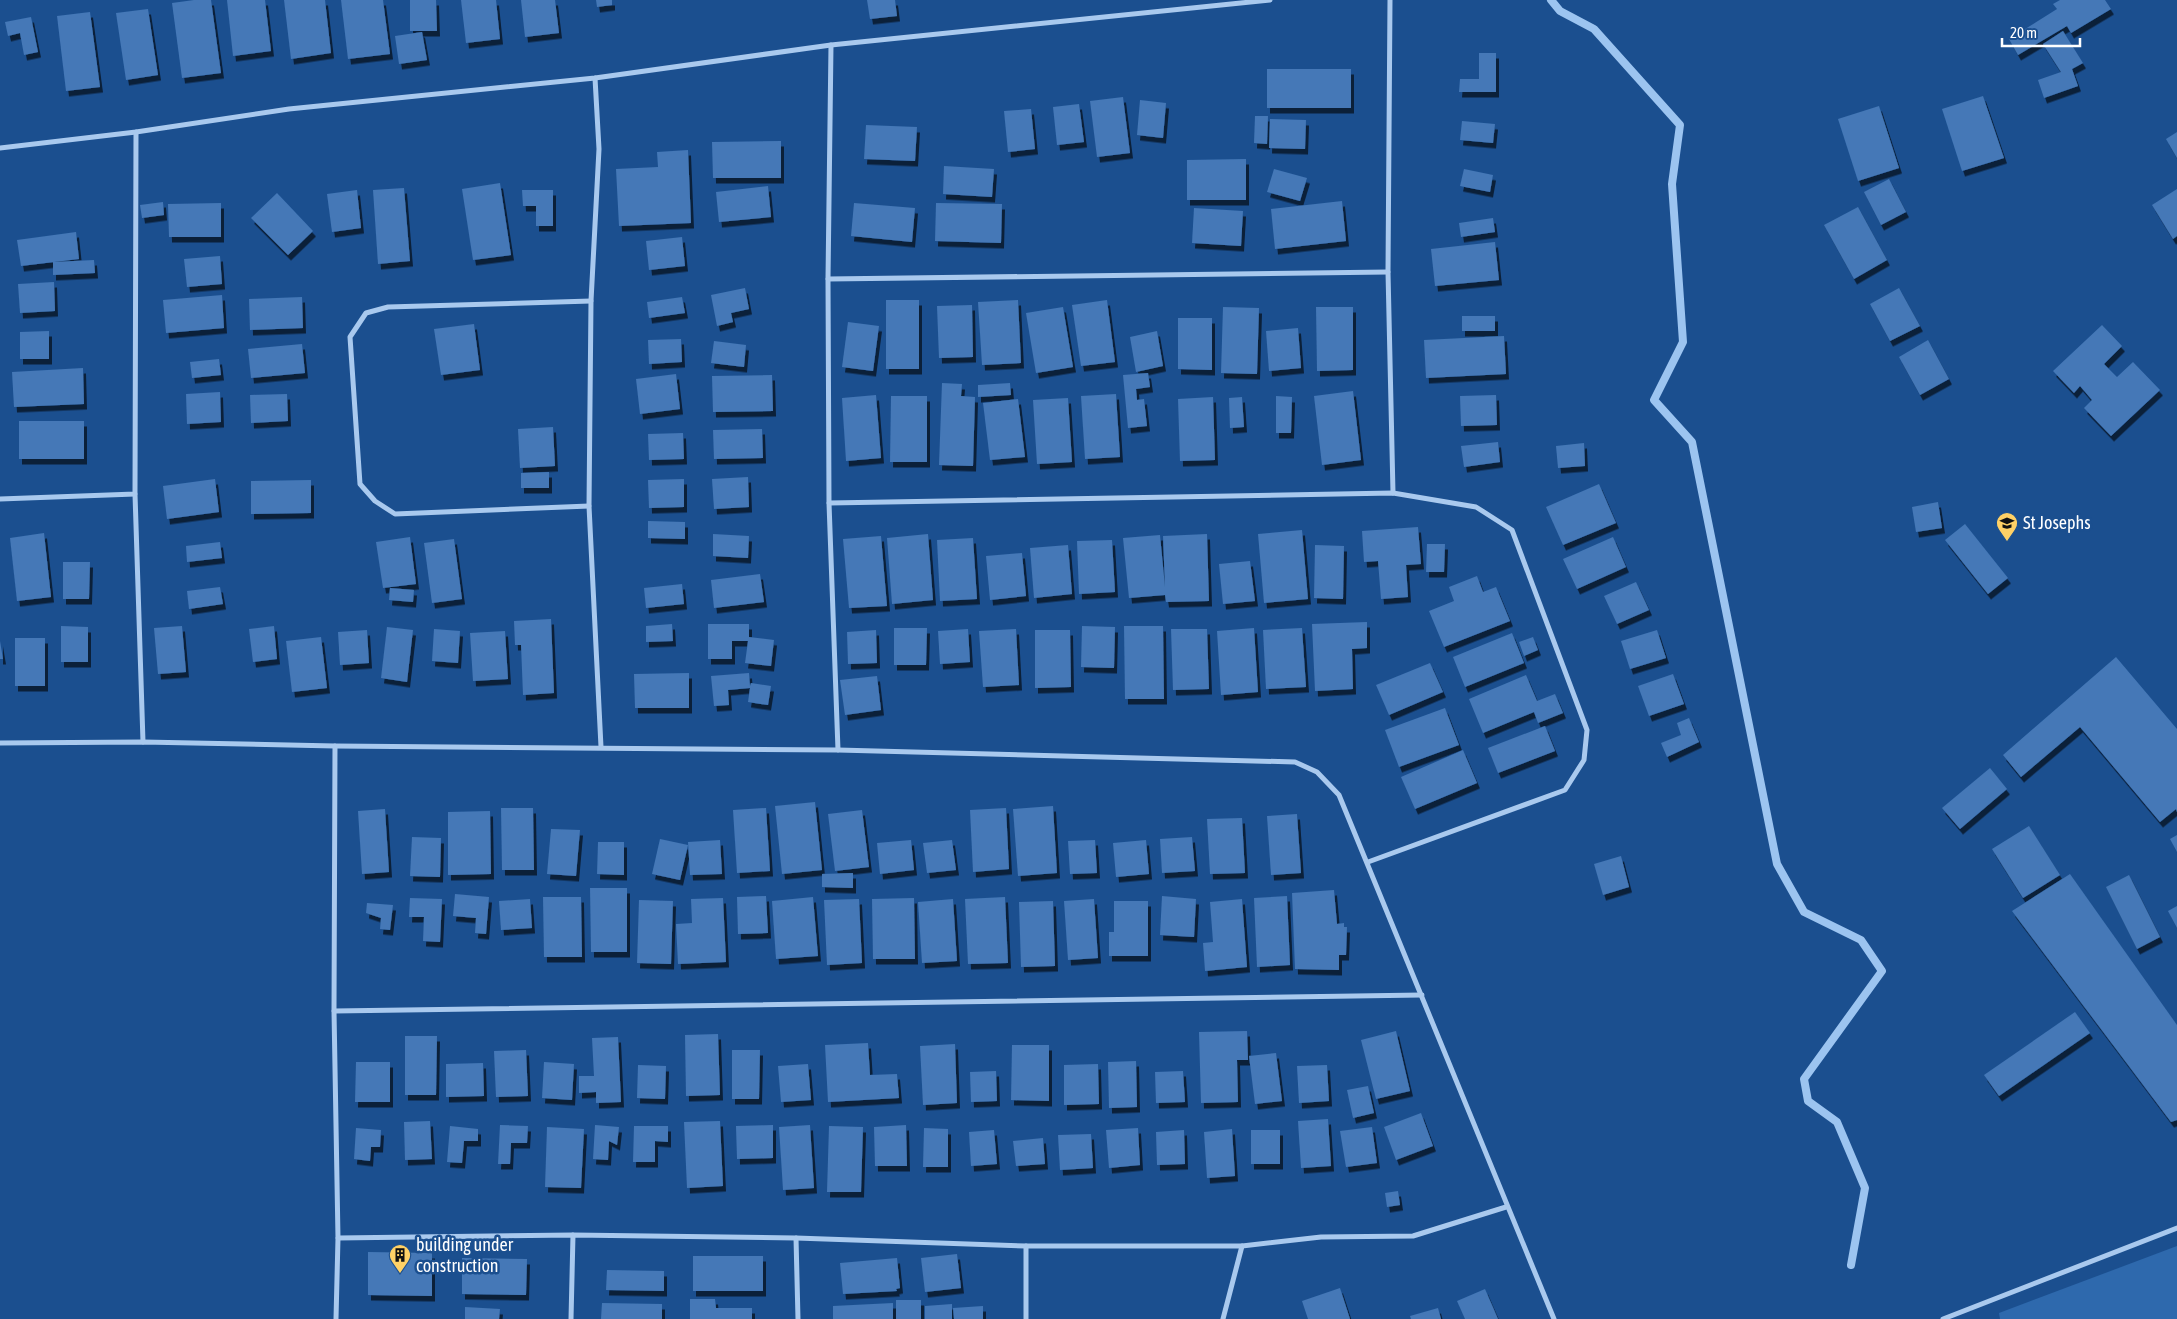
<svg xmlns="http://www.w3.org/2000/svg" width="2177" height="1319" font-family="'Asap Condensed',sans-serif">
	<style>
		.green { fill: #2e69ad }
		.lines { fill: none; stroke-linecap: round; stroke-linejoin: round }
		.stream { stroke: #9cc4f0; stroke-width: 8 }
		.building { fill: #4478b7; filter: url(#shadow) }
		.minor { stroke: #a9c9ee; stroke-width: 5 }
		.labels { text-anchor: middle; stroke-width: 5; stroke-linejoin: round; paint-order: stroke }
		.poi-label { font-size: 18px; fill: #fff; stroke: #1b4f8f; text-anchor: start }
	</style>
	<defs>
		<filter id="shadow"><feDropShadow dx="3" dy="5.5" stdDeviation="0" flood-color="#0009"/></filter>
	</defs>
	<rect width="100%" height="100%" fill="#1b4f8f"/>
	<polygon class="green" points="2177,1246 2177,1319 2000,1319 1999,1313"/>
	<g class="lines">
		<polyline class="stream" points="1551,0 1560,11 1594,29 1680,125 1672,184 1683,342 1654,400 1692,442 1777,864 1804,912 1861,940 1882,971 1804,1079 1808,1101 1837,1122 1865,1188 1851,1265"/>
	</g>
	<g class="building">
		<polygon points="194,0 211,0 221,73 182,78 172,3"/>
		<polygon points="227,0 265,0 271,51 233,56"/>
		<polygon points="284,0 325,0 331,53 291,59"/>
		<polygon points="341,0 383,0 390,54 348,59"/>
		<polygon points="410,0 436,0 437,31 410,31"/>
		<polygon points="461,0 496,0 500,39 466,43"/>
		<polygon points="521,0 555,0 559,33 525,37"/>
		<polygon points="596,0 612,0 612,5 597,7"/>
		<polygon points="867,0 895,0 897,16 870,19"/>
		<polygon points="2060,0 2105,0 2111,9 2071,33 2067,26 2018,55 2009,39 2057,9 2053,4"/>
		<polygon points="148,9 158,75 126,80 116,13"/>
		<polygon points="90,12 100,87 66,91 57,16"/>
		<polygon points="31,17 38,52 24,55 20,33 8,36 5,22"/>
		<polygon points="2063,31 2083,63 2072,69 2078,86 2044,98 2038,80 2061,72 2043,44"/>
		<polygon points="422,32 427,60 399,64 395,36"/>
		<polygon points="1479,53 1496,53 1496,92 1459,92 1460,79 1479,79"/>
		<rect x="1267" y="69" width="84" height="39"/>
		<polygon points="1983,96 2004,158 1962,171 1942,109"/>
		<polygon points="1123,97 1130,153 1097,157 1090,101"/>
		<polygon points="1140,100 1166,103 1163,138 1137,135"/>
		<polygon points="1079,104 1084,142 1057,145 1053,107"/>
		<polygon points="1879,106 1899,168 1858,181 1838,119"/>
		<polygon points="1031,109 1035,149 1008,152 1004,111"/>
		<polygon points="1255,116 1268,116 1267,144 1254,143"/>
		<polygon points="1270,119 1306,120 1305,149 1269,148"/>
		<polygon points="1462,121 1495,124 1493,143 1460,140"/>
		<polygon points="866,125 917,127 915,161 864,159"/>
		<polygon points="2177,132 2177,158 2166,139"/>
		<polygon points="781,141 781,178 713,178 712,142"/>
		<polygon points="688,150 691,223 619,226 616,169 658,167 657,152"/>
		<polygon points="1246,159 1246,200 1187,200 1187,160"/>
		<polygon points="944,166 994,169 992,197 943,194"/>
		<polygon points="1274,169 1307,178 1300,201 1267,192"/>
		<polygon points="1464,169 1493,175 1490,192 1460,186"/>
		<polygon points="1889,179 1906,212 1881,225 1864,192"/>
		<polygon points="500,183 511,255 473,260 462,189"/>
		<polygon points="768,186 771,217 719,222 716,192"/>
		<polygon points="404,188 410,261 378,264 373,190"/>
		<polygon points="2177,189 2177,236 2173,239 2152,205"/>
		<polygon points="357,190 361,228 332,232 327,194"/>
		<polygon points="522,190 553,190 553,226 536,226 536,206 523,206"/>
		<polygon points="277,193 313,231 288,255 251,218"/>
		<polygon points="1342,201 1346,241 1275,249 1271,209"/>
		<polygon points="163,202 164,215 142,218 140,205"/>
		<polygon points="221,203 221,237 169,237 168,204"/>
		<polygon points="854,203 915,208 912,242 851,236"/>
		<polygon points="936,203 1002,204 1001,243 935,241"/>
		<polygon points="1858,207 1887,260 1854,279 1824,225"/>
		<polygon points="1194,208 1243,211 1241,246 1192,243"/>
		<polygon points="1493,218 1495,232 1461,237 1459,223"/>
		<polygon points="76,232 79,259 21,266 17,240"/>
		<polygon points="682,237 685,266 649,270 646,241"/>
		<polygon points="1495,242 1499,280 1435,286 1431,249"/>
		<polygon points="220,256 222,284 187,287 184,259"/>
		<polygon points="94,260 95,273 53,275 53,262"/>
		<polygon points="54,282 55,311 20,313 18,284"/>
		<polygon points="745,288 749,309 731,313 733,322 717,326 711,295"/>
		<polygon points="1899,288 1920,326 1890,341 1870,304"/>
		<polygon points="222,295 224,328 166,333 163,300"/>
		<polygon points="302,297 303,328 250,330 249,299"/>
		<polygon points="682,297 685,313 649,318 647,302"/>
		<rect x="886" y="300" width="33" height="69"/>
		<polygon points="1018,300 1021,363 982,365 978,302"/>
		<polygon points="1107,300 1115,362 1081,366 1072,305"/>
		<polygon points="972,305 973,357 939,358 937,306"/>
		<polygon points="1063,307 1073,367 1036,373 1026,313"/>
		<polygon points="1223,307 1259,308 1257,374 1221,373"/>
		<polygon points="1316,307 1353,307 1353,370 1317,371"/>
		<rect x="1462" y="316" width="33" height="15"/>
		<polygon points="1178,318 1212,318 1212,370 1178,369"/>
		<polygon points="848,322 879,326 873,371 842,367"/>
		<polygon points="474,324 480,370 441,375 434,329"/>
		<polygon points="2102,325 2122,346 2104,364 2117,377 2133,362 2160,390 2111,436 2084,408 2092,400 2080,386 2074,393 2053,371"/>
		<polygon points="1298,328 1301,368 1269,371 1266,331"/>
		<polygon points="49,331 49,359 20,359 20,332"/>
		<polygon points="1157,331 1163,366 1136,372 1130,337"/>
		<polygon points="1504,336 1506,374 1426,378 1424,340"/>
		<polygon points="681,339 682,362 649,364 648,340"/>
		<polygon points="1928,340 1949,379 1920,395 1899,357"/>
		<polygon points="714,341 746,345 744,367 711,363"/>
		<polygon points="302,344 305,373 251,378 248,349"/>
		<polygon points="219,359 221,375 192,378 190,362"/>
		<polygon points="83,368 84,404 14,407 12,372"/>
		<polygon points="1148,373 1150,387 1136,389 1137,400 1144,399 1147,426 1128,428 1123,375"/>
		<polygon points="676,374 680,409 640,414 636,379"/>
		<polygon points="772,375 773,411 713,412 712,376"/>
		<polygon points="942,383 962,384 961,396 975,397 973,466 939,465"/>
		<polygon points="1010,383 1011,395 978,397 978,385"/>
		<polygon points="1353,391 1361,460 1322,465 1314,396"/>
		<polygon points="220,392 221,422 187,424 186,394"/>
		<polygon points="287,394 288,421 251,423 250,395"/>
		<polygon points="1116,394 1120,457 1085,459 1081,396"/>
		<polygon points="876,395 881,458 846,461 842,398"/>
		<polygon points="1496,395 1497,425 1461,426 1460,396"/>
		<polygon points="891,396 927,396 927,462 890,462"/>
		<polygon points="1276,396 1292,397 1291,433 1276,433"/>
		<polygon points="1213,397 1215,460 1180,461 1178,399"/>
		<polygon points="1242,397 1244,427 1230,428 1229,398"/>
		<polygon points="1068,398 1072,462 1037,464 1033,400"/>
		<polygon points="1018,399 1025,457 990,460 983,403"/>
		<rect x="19" y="421" width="65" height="38"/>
		<polygon points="553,427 555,466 520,468 518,429"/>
		<polygon points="762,429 763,458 714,459 713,430"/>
		<polygon points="683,433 684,459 649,460 648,434"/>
		<polygon points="1498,442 1500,462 1464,467 1461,446"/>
		<polygon points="1584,443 1585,466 1558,468 1556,446"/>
		<polygon points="549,472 549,488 521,488 521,473"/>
		<polygon points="748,477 749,507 714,509 712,479"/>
		<polygon points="215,479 219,512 167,519 163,486"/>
		<polygon points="684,479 684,507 649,508 648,480"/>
		<polygon points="311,480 311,513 251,514 251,481"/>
		<polygon points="1599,484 1616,523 1563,545 1546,507"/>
		<polygon points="1938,502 1942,528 1916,532 1912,507"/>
		<polygon points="648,521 685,522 685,539 648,538"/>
		<polygon points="1965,524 2008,578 1988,594 1945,540"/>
		<polygon points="1418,527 1421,564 1406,565 1408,597 1381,599 1378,561 1364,562 1362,531"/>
		<polygon points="1302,530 1308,599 1264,603 1258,534"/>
		<polygon points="44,533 51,597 17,601 10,538"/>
		<polygon points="713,534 749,536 748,558 713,556"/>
		<polygon points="928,534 933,600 892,604 887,538"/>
		<polygon points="1207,534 1209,601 1166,602 1165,595 1129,598 1123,538 1160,535 1165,587 1163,536"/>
		<polygon points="881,536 887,606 849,608 843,539"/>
		<polygon points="410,537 416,584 383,588 376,542"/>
		<polygon points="1613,537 1626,567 1577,589 1563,559"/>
		<polygon points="973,538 977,599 940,601 937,540"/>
		<polygon points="454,539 462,599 432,603 424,543"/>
		<polygon points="1112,540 1115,592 1079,594 1077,541"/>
		<polygon points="220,542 222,558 187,562 186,546"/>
		<polygon points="1427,544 1445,544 1444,572 1426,572"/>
		<polygon points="1068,545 1072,594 1034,598 1030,548"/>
		<polygon points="1315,545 1344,546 1343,599 1314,598"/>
		<polygon points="1022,553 1026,596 990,600 986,556"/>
		<polygon points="1250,561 1255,601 1223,604 1219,564"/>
		<polygon points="63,562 90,562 89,599 63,599"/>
		<polygon points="760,574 764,602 714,608 711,580"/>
		<polygon points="1477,576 1483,592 1496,587 1510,621 1444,647 1429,611 1454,601 1449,587"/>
		<polygon points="1636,582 1649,610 1617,624 1604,596"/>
		<polygon points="682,584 684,604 646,608 644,588"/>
		<polygon points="220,587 223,604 189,609 187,591"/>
		<polygon points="390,588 414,590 413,602 389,600"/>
		<polygon points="551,619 554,693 523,695 521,645 515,645 514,621"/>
		<polygon points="1367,622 1367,648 1352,649 1353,689 1315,691 1312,624"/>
		<polygon points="672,624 673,641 646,642 646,626"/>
		<polygon points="708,624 749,624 749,637 774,640 771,666 745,663 748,641 732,641 732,659 708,659"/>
		<polygon points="61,626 88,627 88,662 61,662"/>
		<polygon points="182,626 186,672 158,674 154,628"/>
		<polygon points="274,626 277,659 253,662 249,629"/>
		<polygon points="1082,626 1115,627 1114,668 1081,667"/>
		<polygon points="1124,626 1163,626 1164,699 1125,699"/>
		<polygon points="387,627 413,630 407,682 381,678"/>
		<polygon points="894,628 927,628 926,665 894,665"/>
		<polygon points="1254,628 1258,692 1221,695 1217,631"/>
		<polygon points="1302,628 1306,687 1266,689 1263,630"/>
		<polygon points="434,629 460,631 458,663 432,661"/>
		<polygon points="968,629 970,662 940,664 938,631"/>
		<polygon points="1016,629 1019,685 983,687 979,631"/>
		<polygon points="1171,629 1207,629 1209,689 1173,690"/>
		<polygon points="367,630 369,663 340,665 338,632"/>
		<polygon points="876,630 877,663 848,664 847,632"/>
		<polygon points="1035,630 1070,630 1071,687 1035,688"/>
		<polygon points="1657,630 1666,658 1630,669 1621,641"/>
		<polygon points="505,631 508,679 473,681 470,633"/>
		<polygon points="1512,633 1524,663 1465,687 1453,657"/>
		<polygon points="321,637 327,688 292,692 286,641"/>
		<polygon points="1533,637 1538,650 1524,656 1519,642"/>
		<rect x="15" y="638" width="30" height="48"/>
		<polygon points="0,641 3,659 0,659"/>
		<polygon points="2116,657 2177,729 2177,812 2176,809 2160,822 2080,727 2021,777 2003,755"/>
		<polygon points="1430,663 1443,692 1389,715 1376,685"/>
		<polygon points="689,673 689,708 635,708 634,674"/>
		<polygon points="749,673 750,686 751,683 771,686 768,705 748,702 750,688 728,690 729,705 714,706 711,676"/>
		<polygon points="1673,674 1684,704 1649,716 1638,686"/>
		<polygon points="1526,675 1537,701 1555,694 1563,713 1538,723 1534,712 1483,733 1469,699"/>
		<polygon points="877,676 881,710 845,715 840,680"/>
		<polygon points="1445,708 1459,745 1399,767 1385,730"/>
		<polygon points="1689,718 1699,742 1667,757 1661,743 1681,735 1677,723"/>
		<polygon points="1545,726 1555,751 1498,773 1488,748"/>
		<polygon points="1463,750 1477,783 1415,809 1401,777"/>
		<polygon points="1990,768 2007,789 1960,829 1942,808"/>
		<polygon points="815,802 822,870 782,874 775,806"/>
		<polygon points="1053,806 1057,873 1018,876 1013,809"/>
		<polygon points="501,808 533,808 534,870 502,870"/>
		<polygon points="766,808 770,871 737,873 733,810"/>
		<polygon points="1006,808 1009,869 973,872 970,810"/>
		<polygon points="385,809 389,872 362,874 358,811"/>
		<polygon points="862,810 869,867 835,871 828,814"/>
		<polygon points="490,811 491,874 448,875 448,812"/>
		<polygon points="1297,814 1301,873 1271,875 1267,816"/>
		<polygon points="1242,818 1245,873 1210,874 1207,819"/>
		<polygon points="2029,826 2060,875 2023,898 1992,849"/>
		<polygon points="551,829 580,830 576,876 547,874"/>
		<polygon points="2177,835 2177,852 2170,839"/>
		<polygon points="412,837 441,838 440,877 410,876"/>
		<polygon points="1192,837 1195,871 1162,873 1160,839"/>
		<polygon points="660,839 688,845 680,880 652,874"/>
		<polygon points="720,840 722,874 690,875 688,842"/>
		<polygon points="911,840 914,870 880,874 877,843"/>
		<polygon points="952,840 956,870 927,873 923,843"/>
		<polygon points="1095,840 1097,873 1070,874 1068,841"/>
		<polygon points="1146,840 1149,874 1116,877 1113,843"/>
		<polygon points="598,842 624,842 624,875 597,874"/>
		<polygon points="1621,856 1629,887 1603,895 1594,864"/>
		<polygon points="853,873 853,888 822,887 822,874"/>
		<polygon points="2070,874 2177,1025 2177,1120 2171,1122 2012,911"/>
		<polygon points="2129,875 2160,937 2137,949 2106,887"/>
		<polygon points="590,888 627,888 627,952 591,952"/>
		<polygon points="1334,890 1337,924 1344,923 1344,927 1347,927 1346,955 1339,955 1339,970 1295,969 1292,893"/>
		<polygon points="455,894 489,897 486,934 475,933 476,918 453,916"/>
		<polygon points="766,896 768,933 738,934 737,897"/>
		<polygon points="1162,896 1196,899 1194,937 1160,935"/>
		<polygon points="1287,896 1290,965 1257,967 1254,898"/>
		<polygon points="543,897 581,897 582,957 544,957"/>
		<polygon points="813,897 818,956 776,959 772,901"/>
		<polygon points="1005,897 1008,963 968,964 965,899"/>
		<polygon points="410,898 442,899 440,942 423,941 424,917 409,917"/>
		<polygon points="723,898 726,962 678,964 676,924 692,923 691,899"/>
		<polygon points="914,898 915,959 873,959 872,899"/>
		<polygon points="530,899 532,928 501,930 499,901"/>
		<polygon points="859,899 862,963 827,965 824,900"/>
		<polygon points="953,899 957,961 922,963 918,902"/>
		<polygon points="1094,899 1098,958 1068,960 1064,901"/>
		<polygon points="1242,899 1247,967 1205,971 1203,943 1213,942 1210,902"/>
		<polygon points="639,900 673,901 671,964 637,963"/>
		<polygon points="1053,901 1055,966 1021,967 1019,902"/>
		<polygon points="1114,901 1148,901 1148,956 1109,956 1109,932 1114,932"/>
		<polygon points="367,903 393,905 390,930 380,929 381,918 366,913"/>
		<polygon points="2177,906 2177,928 2168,911"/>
		<polygon points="2075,1012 2090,1033 1999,1096 1984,1075"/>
		<polygon points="1247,1031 1248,1060 1237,1060 1238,1102 1201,1103 1199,1032"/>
		<polygon points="1396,1031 1410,1091 1376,1099 1361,1040"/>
		<polygon points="718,1034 720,1095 686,1096 685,1035"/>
		<polygon points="405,1036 437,1036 436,1095 405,1095"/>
		<polygon points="618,1037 621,1102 596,1103 596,1092 579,1093 579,1076 594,1076 592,1038"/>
		<polygon points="868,1043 870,1075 897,1074 899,1098 828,1102 825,1045"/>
		<polygon points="955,1044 957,1103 923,1105 920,1046"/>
		<polygon points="1012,1045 1049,1045 1049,1101 1011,1100"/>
		<polygon points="526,1050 528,1096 496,1097 494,1051"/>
		<polygon points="732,1050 760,1050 759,1099 732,1099"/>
		<polygon points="1276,1053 1282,1101 1255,1104 1249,1056"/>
		<polygon points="1136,1061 1137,1107 1109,1108 1108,1062"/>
		<polygon points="356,1062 390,1062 390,1102 355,1102"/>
		<polygon points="544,1062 574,1064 572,1100 542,1098"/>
		<polygon points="483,1063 484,1096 446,1097 446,1064"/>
		<polygon points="808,1064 811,1100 781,1102 778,1066"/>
		<polygon points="1098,1064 1099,1104 1064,1105 1064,1065"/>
		<polygon points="638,1065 666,1066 665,1099 637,1098"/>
		<polygon points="1327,1065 1329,1101 1299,1103 1297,1066"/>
		<polygon points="996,1071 997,1101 971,1102 970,1072"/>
		<polygon points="1183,1071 1185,1102 1156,1103 1155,1072"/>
		<polygon points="1368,1086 1374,1113 1353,1118 1347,1090"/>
		<polygon points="1421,1113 1433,1146 1396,1160 1384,1127"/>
		<polygon points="1328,1119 1331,1166 1301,1168 1298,1121"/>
		<polygon points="430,1121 432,1159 405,1160 404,1122"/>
		<polygon points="720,1121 723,1186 687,1188 684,1122"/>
		<polygon points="500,1125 528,1126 527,1143 511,1143 510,1164 498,1164"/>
		<polygon points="595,1125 619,1127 617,1145 609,1141 608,1160 593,1159"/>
		<polygon points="773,1125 773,1158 737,1159 736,1126"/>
		<polygon points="810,1125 814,1188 783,1190 779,1127"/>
		<polygon points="906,1125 907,1166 875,1166 874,1127"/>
		<polygon points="450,1126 478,1129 478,1141 464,1141 462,1163 447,1162"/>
		<polygon points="634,1126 668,1126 668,1142 655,1141 655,1162 633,1162"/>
		<polygon points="829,1126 863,1127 861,1192 827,1192"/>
		<polygon points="547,1127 584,1129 581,1188 545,1187"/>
		<polygon points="1372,1127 1377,1163 1346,1167 1340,1131"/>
		<polygon points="356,1128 381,1130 380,1147 371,1147 370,1161 354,1159"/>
		<polygon points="924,1128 948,1129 948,1167 923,1167"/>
		<polygon points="1138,1128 1140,1165 1109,1168 1106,1130"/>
		<polygon points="1232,1129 1235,1176 1207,1178 1204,1132"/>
		<polygon points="994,1130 997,1164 971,1166 969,1132"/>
		<polygon points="1184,1130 1185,1164 1157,1165 1156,1132"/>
		<rect x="1251" y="1130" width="29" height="34"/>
		<polygon points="1091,1134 1093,1168 1060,1170 1058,1135"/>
		<polygon points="1043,1138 1045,1164 1016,1166 1013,1141"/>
		<polygon points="1398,1191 1400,1205 1387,1207 1385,1193"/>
		<polygon points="368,1252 432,1253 432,1296 368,1295"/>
		<polygon points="957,1254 961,1288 925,1292 921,1258"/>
		<rect x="693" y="1256" width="70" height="35"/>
		<polygon points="462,1258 527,1259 526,1295 462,1294"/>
		<polygon points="897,1258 900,1288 896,1289 897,1291 843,1294 840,1263"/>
		<polygon points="607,1270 664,1271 664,1291 606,1290"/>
		<polygon points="1340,1288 1350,1319 1308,1319 1302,1301"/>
		<polygon points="1485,1289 1498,1319 1465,1319 1457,1301"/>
		<polygon points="690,1299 715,1299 716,1308 752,1308 752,1319 690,1319"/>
		<rect x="896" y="1300" width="25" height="19"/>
		<polygon points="602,1303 662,1304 662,1319 601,1319"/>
		<polygon points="893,1303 893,1319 833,1319 833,1306"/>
		<polygon points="952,1304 952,1319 925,1319 925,1306"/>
		<polygon points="983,1306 983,1319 954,1319 953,1308"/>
		<polygon points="465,1307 500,1309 499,1319 465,1319"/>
		<polygon points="1438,1308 1441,1319 1411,1319 1410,1316"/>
	</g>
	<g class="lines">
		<g class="minor">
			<polyline points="1390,0 1388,272 1393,493"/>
			<polyline points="831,45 828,279 829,503 838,750"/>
			<polyline points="595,78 599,149 591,301 589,506 601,747"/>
			<polyline points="0,148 136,132 289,109 595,78 831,45 1270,0"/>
			<polyline points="828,279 1388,272"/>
			<polyline points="135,494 143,742"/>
			<polyline points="0,499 135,494 136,132"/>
			<polyline points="829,503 1393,493 1476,507 1512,530 1587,730 1584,760 1565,790 1368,862"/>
			<polyline points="589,506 395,514 375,501 360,484 350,337 366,313 388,307 591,301"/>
			<polyline points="0,743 143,742 335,746 838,750 1295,762 1317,772 1339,795 1554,1319"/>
			<polyline points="335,746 334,1011 338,1238 336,1319"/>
			<polyline points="334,1011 1422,995"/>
			<polyline points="338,1238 573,1235 796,1238 1026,1246 1242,1246 1321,1237 1413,1236 1506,1207"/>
			<polyline points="796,1238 798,1319"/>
			<polyline points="571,1319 573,1235"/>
			<polyline points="1026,1319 1026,1246"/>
			<polyline points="1223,1319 1242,1246"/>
			<polyline points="1943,1319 2177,1228"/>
		</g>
	</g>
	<defs>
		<g id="university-pin" transform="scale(1.125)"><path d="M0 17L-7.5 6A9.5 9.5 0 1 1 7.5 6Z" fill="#ffd166" stroke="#1b4f8f"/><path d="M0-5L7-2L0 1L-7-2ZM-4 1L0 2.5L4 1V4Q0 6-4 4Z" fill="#111"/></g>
		<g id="building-pin" transform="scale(1.125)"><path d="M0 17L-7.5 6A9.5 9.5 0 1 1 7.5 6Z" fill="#ffd166" stroke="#1b4f8f"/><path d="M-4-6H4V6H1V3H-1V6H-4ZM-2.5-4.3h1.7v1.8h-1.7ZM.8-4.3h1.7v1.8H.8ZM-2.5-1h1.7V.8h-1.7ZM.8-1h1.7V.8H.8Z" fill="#111"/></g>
	</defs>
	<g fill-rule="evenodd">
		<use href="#university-pin" x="2007" y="523"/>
		<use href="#building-pin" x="400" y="1255"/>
	</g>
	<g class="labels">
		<g class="poi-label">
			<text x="2023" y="529">St Josephs</text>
			<text x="416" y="1251">building under<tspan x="416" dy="21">construction</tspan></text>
		</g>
	</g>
	<path d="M2002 38v8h78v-8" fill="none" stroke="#ffffff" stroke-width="2.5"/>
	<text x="2010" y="38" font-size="15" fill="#ffffff" stroke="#1b4f8f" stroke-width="4" paint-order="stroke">20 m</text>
</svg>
